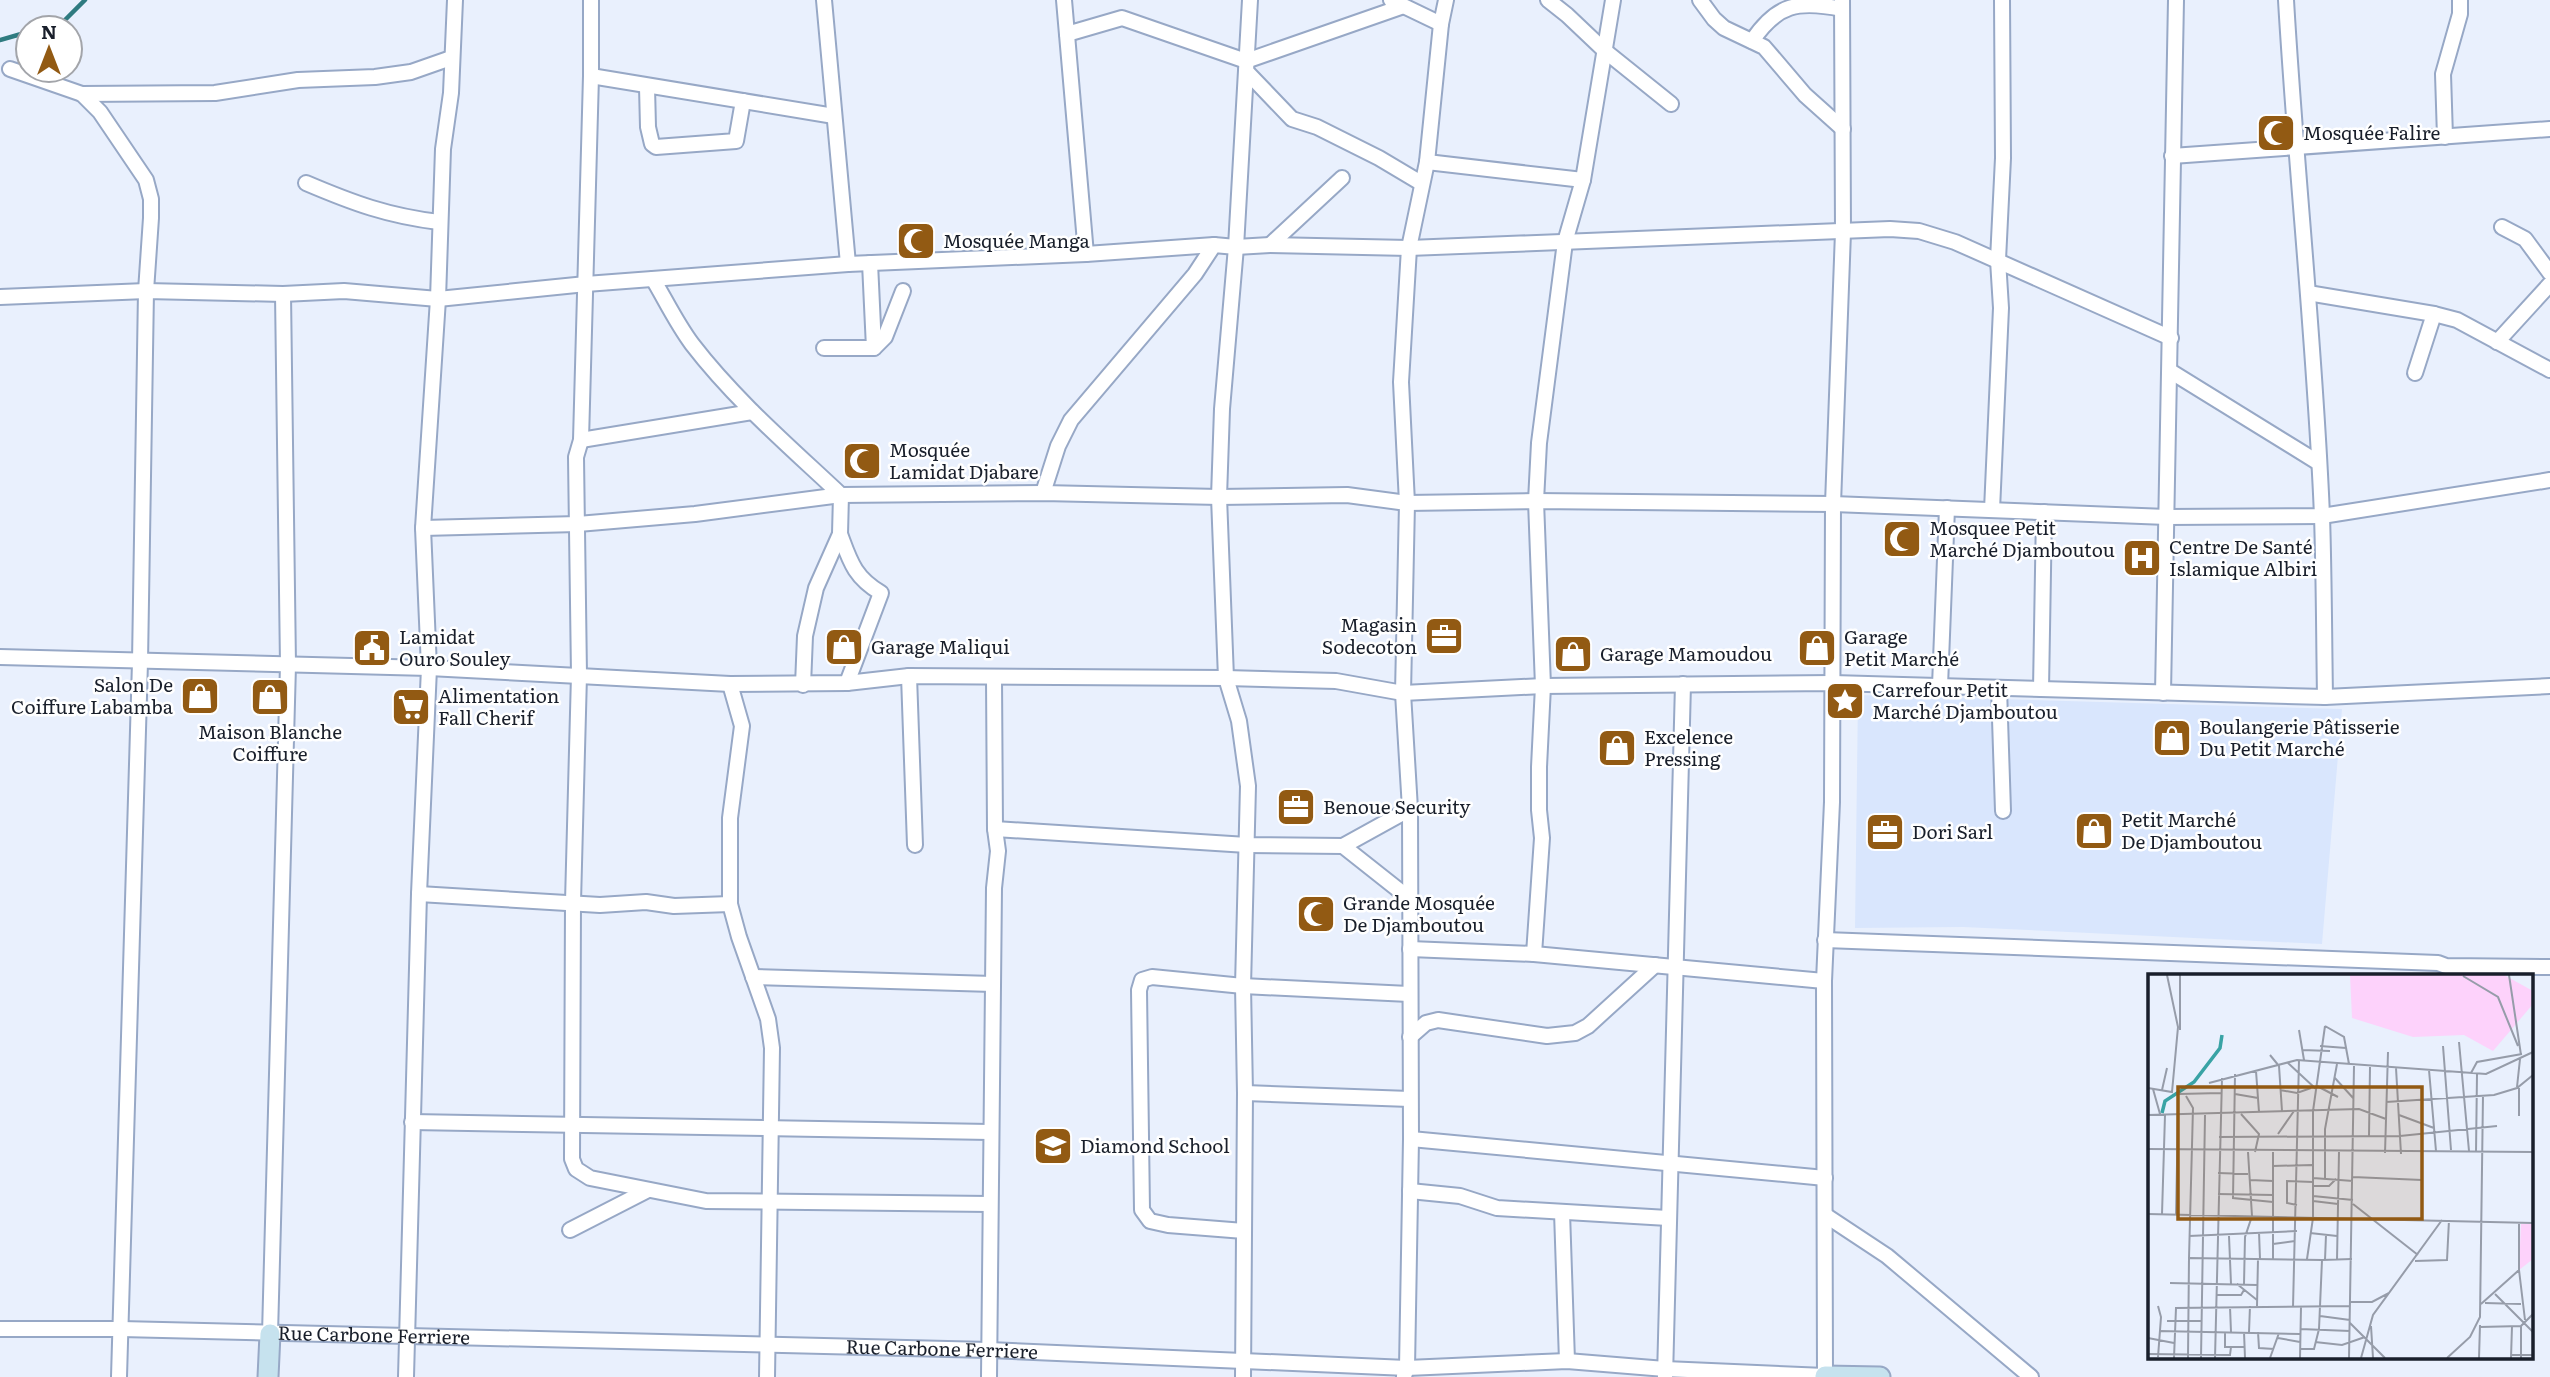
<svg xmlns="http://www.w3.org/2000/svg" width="2550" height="1377" font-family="Literata,serif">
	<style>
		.built { fill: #d9e6fd }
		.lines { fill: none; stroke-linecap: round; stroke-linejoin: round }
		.stream { stroke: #2f7b80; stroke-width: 4.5 }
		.street-casing { stroke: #97a8c6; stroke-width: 18 }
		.secondary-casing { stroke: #97a8c6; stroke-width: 23 }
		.street { stroke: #fff; stroke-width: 14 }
		.secondary { stroke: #c6e2ee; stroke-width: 19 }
		.labels { text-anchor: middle; stroke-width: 5; stroke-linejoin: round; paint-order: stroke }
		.poi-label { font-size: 19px; fill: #191f2b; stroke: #fff; text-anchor: start }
		.street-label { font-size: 19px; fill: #191f2b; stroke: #fff }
		.inset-river { fill: none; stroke: #39a3a5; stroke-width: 3.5 }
		.inset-road { fill: none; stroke: #969ca9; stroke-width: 2 }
		.view { fill: #925a13; fill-opacity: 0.15; stroke: #925a13; stroke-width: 3.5 }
		.inset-edge { fill: none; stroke: #191f2b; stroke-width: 3.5 }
	</style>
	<rect width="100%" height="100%" fill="#e9f0fd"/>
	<polygon class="built" points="1858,695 2342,709 2322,944 1963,927 1855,928"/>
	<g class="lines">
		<g class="stream">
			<polyline points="40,28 64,21 85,0"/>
			<polyline points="0,40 28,32"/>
		</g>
		<g class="street-casing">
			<g id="street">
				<polyline points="591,0 591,76 581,440 576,457 579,675 573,902 572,1159 576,1169 590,1178 706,1201 990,1204"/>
				<polyline points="824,0 848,264"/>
				<polyline points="1064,0 1086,254"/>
				<polyline points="1391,0 1441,24"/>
				<polyline points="1548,0 1567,15 1605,51 1671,104"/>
				<polyline points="1700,0 1714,19 1724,28 1764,47 1805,95 1843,129"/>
				<path d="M2286,0C2296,172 2315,343 2322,516C2324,576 2324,636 2325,697"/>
				<polyline points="1067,34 1122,18 1246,61 1401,7"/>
				<path d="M1752,41C1777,4 1798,0 1842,9"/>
				<polyline points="10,69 82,94 215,93 298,80 375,77 411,72 451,58"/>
				<polyline points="1246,71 1292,119 1317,127 1379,158 1421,183"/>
				<polyline points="591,76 834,116"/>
				<polyline points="647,87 648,127 652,144 656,147 736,141 743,101"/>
				<polyline points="82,94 100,112 146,180 151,199 151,218 146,291 140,662 119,1377"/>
				<polyline points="2445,137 2443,74 2460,14 2460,0"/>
				<polyline points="2172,156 2550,129"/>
				<polyline points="1427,162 1583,180"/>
				<path d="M306,183C353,203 388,216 439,222"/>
				<polyline points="2502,227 2525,239 2550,273"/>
				<polyline points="1270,245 1342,178"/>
				<path d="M653,279C666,301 677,324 692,344C735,400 790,447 841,495L840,534L816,588L805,636L803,685"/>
				<polyline points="2308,293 2434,314 2457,320 2550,370"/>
				<polyline points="0,297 146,291 283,294 344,291 438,299 586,284 848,264 1086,254 1214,245 1236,247 1270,245 1409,248 1890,229 1919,231 1955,242 2171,338"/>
				<polyline points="2497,342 2550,284"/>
				<polyline points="824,348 874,348 870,263"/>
				<polyline points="874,348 885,337 903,291"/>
				<polyline points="2170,371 2319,463"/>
				<polyline points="2415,373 2434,314"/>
				<polyline points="581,440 752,412"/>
				<polyline points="1043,493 1058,446 1071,420 1195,274 1214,245"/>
				<polyline points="1992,510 2001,308 1998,260 2003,158 2002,0"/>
				<polyline points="423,528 578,524 695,514 841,495 1043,493 1219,497 1347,495 1407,503 1536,501 1833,504 2167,517 2322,516 2550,480"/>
				<path d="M840,534C850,561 854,577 881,593L847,683"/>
				<polyline points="0,657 429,668 730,684 847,683 909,676 1226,678 1336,681 1403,693 1543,686 1833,683 2325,697 2550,686"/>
				<polyline points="909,676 915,845"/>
				<polyline points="730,684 742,726 730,818 730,904 739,937 768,1019 772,1048 767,1377"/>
				<polyline points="1940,686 1947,508"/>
				<polyline points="1999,688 2003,811"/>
				<polyline points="2041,689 2044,512"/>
				<polyline points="2163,693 2176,0"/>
				<polyline points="995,829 1247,845 1343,846 1410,809"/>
				<polyline points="1343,846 1410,899"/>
				<polyline points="419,894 600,905 646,902 674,906 730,904"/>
				<polyline points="1825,940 2438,963 2446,966 2550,967"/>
				<polyline points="1410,949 1534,954 1824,981"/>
				<polyline points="1534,954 1542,838 1539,810 1539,767 1543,686 1536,501 1539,443 1565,242 1583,180 1613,0"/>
				<polyline points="753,977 993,984"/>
				<polyline points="1410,1037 1426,1023 1438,1020 1547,1036 1575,1033 1588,1026 1655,965"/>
				<polyline points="1245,1093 1410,1099"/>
				<polyline points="412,1122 990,1132"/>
				<polyline points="1411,1139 1825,1178"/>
				<polyline points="1410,1191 1460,1196 1497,1208 1668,1218"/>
				<polyline points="1562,1212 1567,1361"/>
				<polyline points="1825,1215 1887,1256 2031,1377"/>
				<polyline points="570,1230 648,1190"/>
				<polyline points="1244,1231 1168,1225 1150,1221 1142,1210 1139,990 1142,980 1152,977 1243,986 1409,994"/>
				<path id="s1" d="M0,1329H121L989,1350L1407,1368L1567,1361L1665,1369L1825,1376"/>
				<polyline points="270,1334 288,665 283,294"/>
				<polyline points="1404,1376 1407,1368 1411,1139 1410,809 1403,693 1407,503 1401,382 1409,248 1427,162 1441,24 1446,0"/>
				<polyline points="406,1377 419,894 429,668 423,528 438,299 443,149 451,93 455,0"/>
				<polyline points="989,1377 994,888 998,851 995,829 994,678"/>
				<polyline points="1243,1377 1245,1093 1243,986 1248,786 1239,721 1226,678 1219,497 1222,409 1236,247 1250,0"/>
				<polyline points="1665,1377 1683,684"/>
				<polyline points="1825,1377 1824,981 1832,802 1833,504 1843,232 1842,0"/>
			</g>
		</g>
		<g class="secondary-casing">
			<g id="secondary">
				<polyline points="1825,1376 1880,1377"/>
				<polyline points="268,1377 270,1334"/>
			</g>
		</g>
		<use href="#street" class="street"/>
		<use href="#secondary" class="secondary"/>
	</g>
	<defs>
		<g id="mosque-square" transform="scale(2.0125)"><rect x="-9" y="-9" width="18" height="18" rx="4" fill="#925a13" stroke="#fff"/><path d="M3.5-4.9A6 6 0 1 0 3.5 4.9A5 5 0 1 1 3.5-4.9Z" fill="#fff"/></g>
		<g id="hospital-square" transform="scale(2.0125)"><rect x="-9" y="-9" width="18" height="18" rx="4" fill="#925a13" stroke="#fff"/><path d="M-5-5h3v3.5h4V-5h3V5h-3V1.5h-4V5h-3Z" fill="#fff"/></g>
		<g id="office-square" transform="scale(2.0125)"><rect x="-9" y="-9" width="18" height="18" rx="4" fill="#925a13" stroke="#fff"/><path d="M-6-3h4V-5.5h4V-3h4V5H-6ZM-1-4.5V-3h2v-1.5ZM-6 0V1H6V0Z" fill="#fff"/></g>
		<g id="shop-square" transform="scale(2.0125)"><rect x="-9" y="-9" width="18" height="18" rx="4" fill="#925a13" stroke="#fff"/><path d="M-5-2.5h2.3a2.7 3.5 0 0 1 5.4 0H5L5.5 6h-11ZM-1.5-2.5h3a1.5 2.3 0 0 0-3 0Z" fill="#fff"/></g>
		<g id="civic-square" transform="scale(2.0125)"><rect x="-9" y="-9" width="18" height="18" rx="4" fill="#925a13" stroke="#fff"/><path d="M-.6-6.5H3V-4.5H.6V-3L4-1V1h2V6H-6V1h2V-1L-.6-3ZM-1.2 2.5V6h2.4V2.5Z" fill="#fff"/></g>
		<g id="sight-square" transform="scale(2.0125)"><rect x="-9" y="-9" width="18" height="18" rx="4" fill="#925a13" stroke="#fff"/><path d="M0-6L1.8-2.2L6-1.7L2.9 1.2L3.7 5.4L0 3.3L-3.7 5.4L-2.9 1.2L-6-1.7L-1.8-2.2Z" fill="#fff"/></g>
		<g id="supermarket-square" transform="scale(2.0125)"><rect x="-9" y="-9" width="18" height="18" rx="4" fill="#925a13" stroke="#fff"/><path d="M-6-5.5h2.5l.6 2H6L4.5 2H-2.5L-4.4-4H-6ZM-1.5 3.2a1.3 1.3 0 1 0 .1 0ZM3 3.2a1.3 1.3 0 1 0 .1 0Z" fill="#fff"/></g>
		<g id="school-square" transform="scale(2.0125)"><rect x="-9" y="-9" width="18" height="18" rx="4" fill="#925a13" stroke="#fff"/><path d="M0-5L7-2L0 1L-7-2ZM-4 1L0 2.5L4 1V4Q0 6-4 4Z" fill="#fff"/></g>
	</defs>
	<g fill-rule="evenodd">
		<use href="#mosque-square" x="2276" y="133"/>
		<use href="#mosque-square" x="916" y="241"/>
		<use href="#mosque-square" x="862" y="461"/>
		<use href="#mosque-square" x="1902" y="539"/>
		<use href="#hospital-square" x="2142" y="558"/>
		<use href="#office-square" x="1444" y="636"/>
		<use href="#shop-square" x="844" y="647"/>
		<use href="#civic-square" x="372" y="648"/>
		<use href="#shop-square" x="1817" y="648"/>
		<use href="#shop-square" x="1573" y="654"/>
		<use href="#shop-square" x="200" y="696"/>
		<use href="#shop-square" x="270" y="697"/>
		<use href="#sight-square" x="1845" y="701"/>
		<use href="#supermarket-square" x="411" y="707"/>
		<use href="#shop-square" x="2172" y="738"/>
		<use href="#shop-square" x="1617" y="748"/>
		<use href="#office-square" x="1296" y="807"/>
		<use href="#shop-square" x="2094" y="831"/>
		<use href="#office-square" x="1885" y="832"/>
		<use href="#mosque-square" x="1316" y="914"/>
		<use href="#school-square" x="1053" y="1146"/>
	</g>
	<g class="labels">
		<g class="poi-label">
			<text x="2303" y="140">Mosquée Falire</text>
			<text x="943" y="248">Mosquée Manga</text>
			<text x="889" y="457">Mosquée<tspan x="889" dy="22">Lamidat Djabare</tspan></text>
			<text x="1929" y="535">Mosquee Petit<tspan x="1929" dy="22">Marché Djamboutou</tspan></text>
			<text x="2169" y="554">Centre De Santé<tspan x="2169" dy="22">Islamique Albiri</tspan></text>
			<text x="1417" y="632" text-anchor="end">Magasin<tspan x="1417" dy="22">Sodecoton</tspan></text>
			<text x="399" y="644">Lamidat<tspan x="399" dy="22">Ouro Souley</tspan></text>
			<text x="1844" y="644">Garage<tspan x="1844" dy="22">Petit Marché</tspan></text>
			<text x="871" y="654">Garage Maliqui</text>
			<text x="1600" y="661">Garage Mamoudou</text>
			<text x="173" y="692" text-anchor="end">Salon De<tspan x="173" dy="22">Coiffure Labamba</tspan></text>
			<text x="1872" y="697">Carrefour Petit<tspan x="1872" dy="22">Marché Djamboutou</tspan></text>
			<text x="438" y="703">Alimentation<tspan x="438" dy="22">Fall Cherif</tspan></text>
			<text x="2199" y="734">Boulangerie Pâtisserie<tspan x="2199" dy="22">Du Petit Marché</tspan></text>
			<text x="270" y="739" text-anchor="middle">Maison Blanche<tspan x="270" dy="22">Coiffure</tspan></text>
			<text x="1644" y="744">Excelence<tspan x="1644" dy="22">Pressing</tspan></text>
			<text x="1323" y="814">Benoue Security</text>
			<text x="2121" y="827">Petit Marché<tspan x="2121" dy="22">De Djamboutou</tspan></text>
			<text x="1912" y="839">Dori Sarl</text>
			<text x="1343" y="910">Grande Mosquée<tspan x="1343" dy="22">De Djamboutou</tspan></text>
			<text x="1080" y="1153">Diamond School</text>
		</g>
		<g class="street-label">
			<text dy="7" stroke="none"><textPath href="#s1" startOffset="374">Rue Carbone Ferriere</textPath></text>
			<text dy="7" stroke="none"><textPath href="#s1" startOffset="942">Rue Carbone Ferriere</textPath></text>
		</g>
	</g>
	<g transform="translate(2148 974)">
		<rect width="385" height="385" fill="#e9f0fd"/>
		<path d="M202,1H356L385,17V30L345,77L316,61L265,63L204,44ZM373,250H385V285L371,296Z" fill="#fdd2fb"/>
		<path class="inset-river" d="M14,139L17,127L46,108L72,74L74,61"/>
		<path class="inset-road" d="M361,1L373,81M315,2L350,23L370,72M177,52L196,63L201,90M32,56V1M151,56L156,86M311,68L321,177M172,72L198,74M295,72L303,176M154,76L182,77M122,81L131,92L134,137M140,89L168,115M248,94L253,180M281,96L288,177M108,97L111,138M323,99L329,88L374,80M87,100L85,224L125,228M186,103L206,125M61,109L149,86L338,100L385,78M169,112L190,123M369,113L372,85M0,114L24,118L30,53L19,1M5,115L12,140M14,116L19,94M132,116L149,119L163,114M31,120L73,119M87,120L110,124M38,122L45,134L41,284M238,128L346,121L369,114L385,101M93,140L111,160L107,178M0,141L211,135L238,145M251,141L286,154M371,142V114M130,160L146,137M221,162L222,93M71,163L252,162L349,152M0,175L385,178M328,178L329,100M237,179L240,78M125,192L164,191M70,199L100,200M205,203L274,206M165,204L205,207M177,204V155L189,90M102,206L125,207M166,212H181L188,205M70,220L125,221M165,222L205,226M165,227L190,230M205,230L270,281M149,231L139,229V207L165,208M0,240L385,249M14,240L17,141M28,240L30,141M111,258L112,285M162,259L189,262M41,262L149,257M81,262L83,310M125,270L147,267M125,285V178M159,285L165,244V137L177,52M174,286L204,285M177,286L178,261M189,286L191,178M267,287L299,286L301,246M371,296L377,346M22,309L109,311M89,310L109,326M96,310L97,263L104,242L100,178M347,320L385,358M69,321H93L96,316M202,328H224L241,319M337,329L373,330M333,330L371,296V248M10,332L13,343L10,383M109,332L110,285M82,333L83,358M145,333L151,86M172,342L202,346M19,347H54M202,349L237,384M223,352L225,384M332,353L373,352M152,355L202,357M11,357L152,360M96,358L97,384M101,358L102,332M110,358L111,374L126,375M77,359V373H96M0,364L26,369M130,364L152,368M167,368L194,371L217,363M0,380L82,381L83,373M363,381H385M26,384L28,334L202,332M40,384L41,284L174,286L171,355L166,375H152M53,384L57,141M67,384L74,104M122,384L131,359M152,384L153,333M201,384L206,92M213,384L225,341L294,246M299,384L322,363L332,343L335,121M331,384L332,351M363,384L364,352M373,384V352L385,340"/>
		<path class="view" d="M30,113H274V245H30Z"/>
		<rect width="385" height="385" class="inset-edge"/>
	</g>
	<g transform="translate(49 49)"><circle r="33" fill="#ffffff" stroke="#a3a5aa" stroke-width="2"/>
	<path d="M0-5L12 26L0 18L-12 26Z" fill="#925a13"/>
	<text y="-10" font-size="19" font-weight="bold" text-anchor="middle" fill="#191f2b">N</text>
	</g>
</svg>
